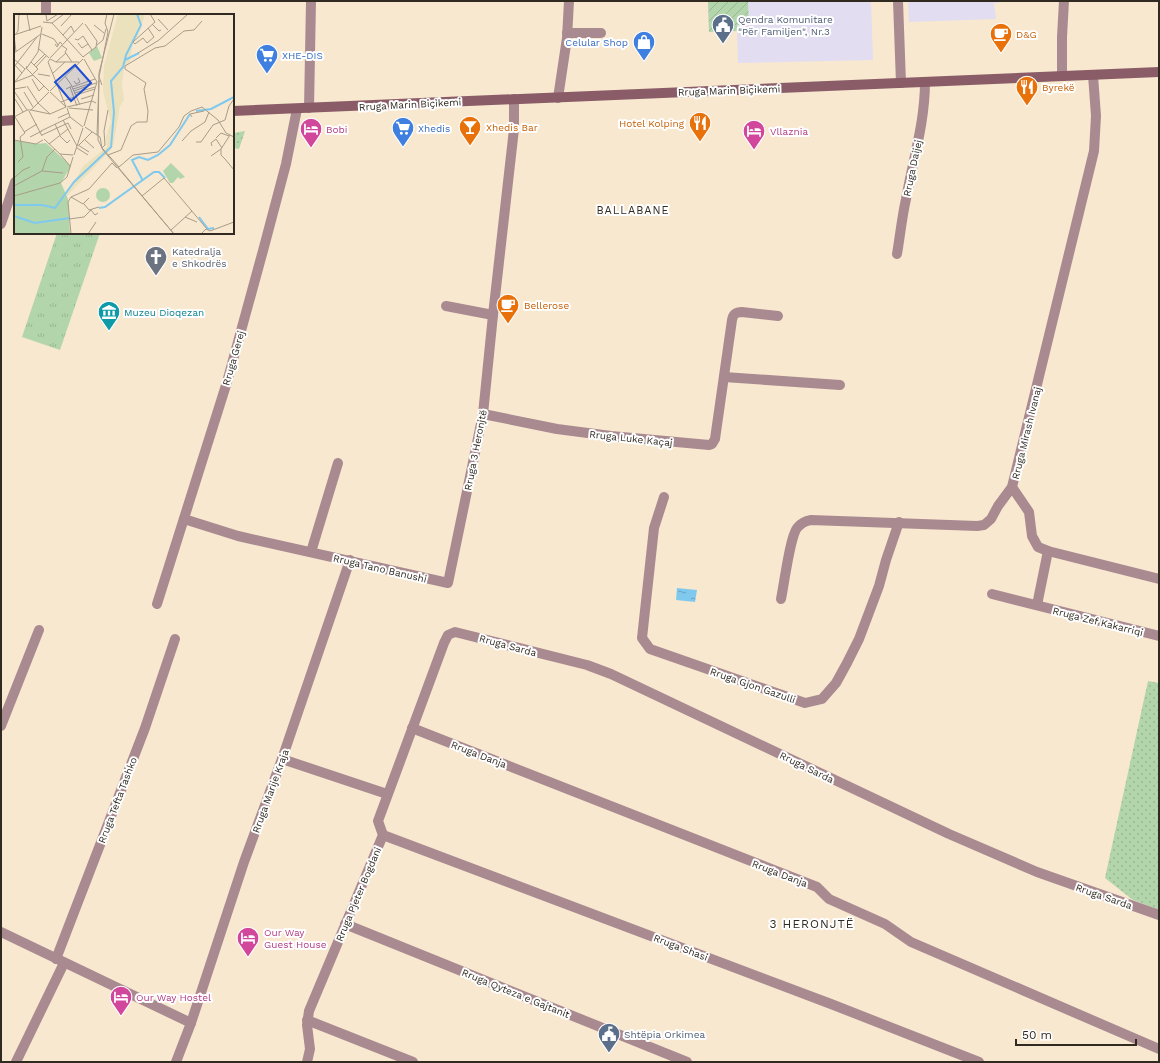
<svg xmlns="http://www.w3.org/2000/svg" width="1160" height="1063" font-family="'Work Sans',sans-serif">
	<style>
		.education { fill: #e3ddf2 }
		.grass { fill: url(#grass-dots) }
		.park { fill: url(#park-tufts) }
		.garden { fill: url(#garden-furrows) }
		.water { fill: url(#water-ripples) }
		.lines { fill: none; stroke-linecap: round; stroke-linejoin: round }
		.street { stroke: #aa8a91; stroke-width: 10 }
		.secondary { stroke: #895c67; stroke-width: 10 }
		.labels { text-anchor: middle; stroke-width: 4; stroke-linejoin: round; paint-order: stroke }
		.service-label { font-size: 10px; fill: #4e5e75; stroke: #fff; text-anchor: start }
		.food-label { font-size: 10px; fill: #c56008; stroke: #fff; text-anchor: start }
		.shop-label { font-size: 10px; fill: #366cbe; stroke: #fff; text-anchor: start }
		.street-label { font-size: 10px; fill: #302a21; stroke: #fff }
		.hotel-label { font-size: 10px; fill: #b23c85; stroke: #fff; text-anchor: start }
		.worship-label { font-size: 10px; fill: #5b616d; stroke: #fff; text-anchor: start }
		.culture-label { font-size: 10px; fill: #0d838f; stroke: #fff; text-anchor: start }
		.neighbourhood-label { font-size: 11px; letter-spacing: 1px; fill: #302a21; stroke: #fff }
		.quarter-label { font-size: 12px; letter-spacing: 1px; fill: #302a21; stroke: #fff }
		.inset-river { fill: none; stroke: #80c9ee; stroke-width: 2 }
		.inset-road { fill: none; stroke: #a89c89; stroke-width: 1 }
		.view { fill: #1d4ed8; fill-opacity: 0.15; stroke: #1d4ed8; stroke-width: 2 }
		.inset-edge { fill: none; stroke: #302a21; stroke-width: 2 }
	</style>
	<defs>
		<pattern id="grass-dots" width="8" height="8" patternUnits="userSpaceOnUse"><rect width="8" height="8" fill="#b2d5ab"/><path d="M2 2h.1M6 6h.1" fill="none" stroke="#99b793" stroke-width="1.8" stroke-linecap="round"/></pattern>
		<pattern id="park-tufts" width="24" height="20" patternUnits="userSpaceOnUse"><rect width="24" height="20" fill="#b2d5ab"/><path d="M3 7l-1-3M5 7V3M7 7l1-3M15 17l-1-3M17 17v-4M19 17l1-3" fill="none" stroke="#99b793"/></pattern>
		<pattern id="garden-furrows" width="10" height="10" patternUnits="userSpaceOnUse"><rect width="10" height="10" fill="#b2d5ab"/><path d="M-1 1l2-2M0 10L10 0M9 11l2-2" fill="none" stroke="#99b793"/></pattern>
		<pattern id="water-ripples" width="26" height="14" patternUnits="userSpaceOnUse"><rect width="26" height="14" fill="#80c9ee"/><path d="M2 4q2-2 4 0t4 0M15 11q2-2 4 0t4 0" fill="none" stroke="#69a3c0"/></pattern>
	</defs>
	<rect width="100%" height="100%" fill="#f8e8cf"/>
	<g class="education">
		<polygon points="708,1 871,1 873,60 738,63 737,31 709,32"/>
		<polygon points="908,1 999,1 999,3 994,3 996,19 909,22"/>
	</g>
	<g class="grass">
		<polygon points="245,131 239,149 233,148 233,133"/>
		<polygon points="1148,681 1159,683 1159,910 1133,900 1105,878"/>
	</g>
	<polygon class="park" points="57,233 100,233 60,350 22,337"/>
	<polygon class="garden" points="708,1 793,1 748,2 749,25 737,25 737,31 709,32"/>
	<polygon class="water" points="677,588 697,590 695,602 676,600"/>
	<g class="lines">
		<g class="street">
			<polyline points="898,1 901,83"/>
			<polyline points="46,15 46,1"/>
			<polyline points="567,33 601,33"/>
			<polyline points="1062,76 1062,37 1064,1"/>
			<polyline points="558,98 567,38 569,1"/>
			<polyline points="309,108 311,1"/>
			<polyline points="1,224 15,182"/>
			<path d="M897,254C900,236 902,217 906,199C913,160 925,122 925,82"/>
			<polyline points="446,306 493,315"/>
			<polyline points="724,377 840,385"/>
			<path d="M483,414L557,429L611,436L709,445L712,444L715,439L732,320C733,314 736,312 742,312L778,316"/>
			<polyline points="1012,487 1029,512 1032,536 1038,547 1048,551 1159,579"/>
			<polyline points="664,497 654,528 642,638 650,649 805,703 822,699 836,683 847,663 859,639 879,586 886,560 899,522"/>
			<polyline points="184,519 238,536 448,583 483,414 493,315 514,129 514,99"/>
			<polyline points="311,552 338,463"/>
			<polyline points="992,594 1159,636"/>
			<path d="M781,599C784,585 790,537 797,528C801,523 805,521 811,520L977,526L984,525L991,519L998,506L1012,487L1094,151L1096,116L1093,75"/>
			<polyline points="157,604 227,382 264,247 286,164 297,109"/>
			<polyline points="1037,605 1048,551"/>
			<polyline points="1,726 39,630"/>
			<polyline points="412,728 817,887 829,899 885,924 911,942 1159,1049"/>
			<polyline points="282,759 387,794"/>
			<polyline points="383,835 831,1004 979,1062"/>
			<polyline points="345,924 687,1062"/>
			<polyline points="1,932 191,1023"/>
			<polyline points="56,959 145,728 175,639"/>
			<polyline points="307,1020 413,1062"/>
			<polyline points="16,1062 64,963"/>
			<polyline points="176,1062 191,1023 244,862 282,759 350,560"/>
			<polyline points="307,1062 310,1049 307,1025 309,1011 383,835 378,821 444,643 448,635 455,632 587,665 611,674 949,834 1037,872 1159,915"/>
		</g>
		<g class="secondary">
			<polyline points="233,111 1159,72"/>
			<polyline points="1,121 15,120"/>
		</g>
	</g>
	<defs>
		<g id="civic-pin" transform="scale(1.15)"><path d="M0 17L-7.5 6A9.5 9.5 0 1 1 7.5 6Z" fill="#5c6f8a" stroke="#fff"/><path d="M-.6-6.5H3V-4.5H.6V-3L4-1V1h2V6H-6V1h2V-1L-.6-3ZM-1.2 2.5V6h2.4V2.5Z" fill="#fff"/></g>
		<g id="cafe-pin" transform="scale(1.15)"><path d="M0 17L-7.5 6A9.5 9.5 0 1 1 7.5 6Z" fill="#e8710a" stroke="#fff"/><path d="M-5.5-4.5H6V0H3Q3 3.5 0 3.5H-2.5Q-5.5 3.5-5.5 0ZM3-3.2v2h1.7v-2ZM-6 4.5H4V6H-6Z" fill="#fff"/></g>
		<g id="shop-pin" transform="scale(1.15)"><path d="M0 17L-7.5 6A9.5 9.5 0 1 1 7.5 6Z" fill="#3f7fe0" stroke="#fff"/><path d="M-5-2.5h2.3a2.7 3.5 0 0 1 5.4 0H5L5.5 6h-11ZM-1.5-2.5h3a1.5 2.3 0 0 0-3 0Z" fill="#fff"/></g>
		<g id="supermarket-pin" transform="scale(1.15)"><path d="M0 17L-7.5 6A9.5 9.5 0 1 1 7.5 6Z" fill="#3f7fe0" stroke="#fff"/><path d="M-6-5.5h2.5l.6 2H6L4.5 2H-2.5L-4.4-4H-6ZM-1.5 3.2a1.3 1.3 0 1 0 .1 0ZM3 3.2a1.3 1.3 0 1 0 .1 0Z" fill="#fff"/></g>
		<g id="restaurant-pin" transform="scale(1.15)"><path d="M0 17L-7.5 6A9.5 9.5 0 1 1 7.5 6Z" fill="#e8710a" stroke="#fff"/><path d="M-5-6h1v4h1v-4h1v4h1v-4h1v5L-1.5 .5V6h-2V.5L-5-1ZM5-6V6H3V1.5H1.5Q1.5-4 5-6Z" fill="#fff"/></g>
		<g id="bar-pin" transform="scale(1.15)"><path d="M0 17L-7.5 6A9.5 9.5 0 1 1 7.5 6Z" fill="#e8710a" stroke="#fff"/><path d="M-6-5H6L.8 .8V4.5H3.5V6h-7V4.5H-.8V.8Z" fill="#fff"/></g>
		<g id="hotel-pin" transform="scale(1.15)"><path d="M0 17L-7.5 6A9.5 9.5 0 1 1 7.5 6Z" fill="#d1479c" stroke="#fff"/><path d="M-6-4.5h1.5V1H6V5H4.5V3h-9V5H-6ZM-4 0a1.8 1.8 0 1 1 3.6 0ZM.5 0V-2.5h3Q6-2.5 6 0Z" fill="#fff"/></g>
		<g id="church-pin" transform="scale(1.15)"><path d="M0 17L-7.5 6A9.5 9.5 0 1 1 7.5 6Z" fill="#6b7280" stroke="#fff"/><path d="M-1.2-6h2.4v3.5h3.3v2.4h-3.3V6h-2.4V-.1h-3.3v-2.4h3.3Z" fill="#fff"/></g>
		<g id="museum-pin" transform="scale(1.15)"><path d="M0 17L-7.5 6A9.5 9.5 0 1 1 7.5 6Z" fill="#0f9aa8" stroke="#fff"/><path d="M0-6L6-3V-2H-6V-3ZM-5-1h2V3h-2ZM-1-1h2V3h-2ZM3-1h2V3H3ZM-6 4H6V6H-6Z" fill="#fff"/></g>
	</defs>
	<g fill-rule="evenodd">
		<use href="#civic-pin" x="723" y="25"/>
		<use href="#cafe-pin" x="1001" y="34"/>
		<use href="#shop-pin" x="644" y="42"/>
		<use href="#supermarket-pin" x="267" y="55"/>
		<use href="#restaurant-pin" x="1027" y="87"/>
		<use href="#restaurant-pin" x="700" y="123"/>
		<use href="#bar-pin" x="470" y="127"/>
		<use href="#supermarket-pin" x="403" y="128"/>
		<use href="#hotel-pin" x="311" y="129"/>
		<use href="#hotel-pin" x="754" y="131"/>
		<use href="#church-pin" x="156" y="257"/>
		<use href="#cafe-pin" x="508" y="305"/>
		<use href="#museum-pin" x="109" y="312"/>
		<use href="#hotel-pin" x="248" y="938"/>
		<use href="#hotel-pin" x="121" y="997"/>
		<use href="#civic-pin" x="609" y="1034"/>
	</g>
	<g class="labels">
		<g class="service-label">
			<text x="738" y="23">Qendra Komunitare<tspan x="738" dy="12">"Për Familjen", Nr.3</tspan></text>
			<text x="624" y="1038">Shtëpia Orkimea</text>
		</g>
		<g class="food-label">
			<text x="1016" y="38">D&amp;G</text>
			<text x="1042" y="91">Byrekë</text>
			<text x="684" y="127" text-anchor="end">Hotel Kolping</text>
			<text x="486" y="131">Xhedis Bar</text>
			<text x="524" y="309">Bellerose</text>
		</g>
		<g class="shop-label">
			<text x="628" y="46" text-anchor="end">Celular Shop</text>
			<text x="282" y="59">XHE-DIS</text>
			<text x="418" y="132">Xhedis</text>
		</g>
		<g class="street-label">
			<text transform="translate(729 90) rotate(-2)" y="4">Rruga Marin Biçikemi</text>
			<text transform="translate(410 104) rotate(-3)" y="4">Rruga Marin Biçikemi</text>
			<text transform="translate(912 168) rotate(-78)" y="4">Rruga Daijej</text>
			<text transform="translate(233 358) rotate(-74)" y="4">Rruga Gerej</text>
			<text transform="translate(1026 433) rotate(-76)" y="4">Rruga Mirash Ivanaj</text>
			<text transform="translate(631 438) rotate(6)" y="4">Rruga Luke Kaçaj</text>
			<text transform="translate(475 450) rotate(-79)" y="4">Rruga 3 Heronjtë</text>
			<text transform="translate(380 568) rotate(13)" y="4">Rruga Tano Banushi</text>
			<text transform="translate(1098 621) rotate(14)" y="4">Rruga Zef Kakarriqi</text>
			<text transform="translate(508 645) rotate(15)" y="4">Rruga Sarda</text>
			<text transform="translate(753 685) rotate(19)" y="4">Rruga Gjon Gazulli</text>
			<text transform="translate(479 754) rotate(21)" y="4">Rruga Danja</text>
			<text transform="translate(807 767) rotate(26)" y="4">Rruga Sarda</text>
			<text transform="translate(270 791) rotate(-70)" y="4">Rruga Marije Kraja</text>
			<text transform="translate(117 800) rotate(-69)" y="4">Rruga Tefta Tashko</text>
			<text transform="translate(780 873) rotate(21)" y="4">Rruga Danja</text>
			<text transform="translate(358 894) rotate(-67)" y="4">Rruga Pjeter Bogdani</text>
			<text transform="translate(1104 896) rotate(19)" y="4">Rruga Sarda</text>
			<text transform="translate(681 947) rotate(21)" y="4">Rruga Shasi</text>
			<text transform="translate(516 993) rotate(22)" y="4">Rruga Qyteza e Gajtanit</text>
		</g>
		<g class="hotel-label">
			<text x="326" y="133">Bobi</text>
			<text x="770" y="135">Vllaznia</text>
			<text x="264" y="936">Our Way<tspan x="264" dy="12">Guest House</tspan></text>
			<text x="136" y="1001">Our Way Hostel</text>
		</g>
		<g class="worship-label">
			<text x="172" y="255">Katedralja<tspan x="172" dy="12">e Shkodrës</tspan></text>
		</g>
		<g class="culture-label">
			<text x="124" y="316">Muzeu Dioqezan</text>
		</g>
		<g class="neighbourhood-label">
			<text x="633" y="214">BALLABANE</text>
		</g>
		<g class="quarter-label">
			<text x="812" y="928">3 HERONJTË</text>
		</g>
	</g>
	<g transform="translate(14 14)">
		<rect width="220" height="220" fill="#f8e8cf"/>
		<path d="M82 181a7 7 0 1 1 14 0a7 7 0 1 1-14 0Z" fill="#b2d5ab"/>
		<path d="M157,149L171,163L166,165L164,163L159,169H156L149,157Z" fill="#b2d5ab"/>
		<path d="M104,0H131L124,22L119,27L116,48L110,54L108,71L110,86L106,92L99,133L52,183L50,180L57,174L69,152L93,133L92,123L97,108L89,77L90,52Z" fill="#ebe1bc"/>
		<path d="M83,32L88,44L80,47L75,39Z" fill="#b2d5ab"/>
		<path d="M0,126L21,130L32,129L57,152L47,169L54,185L56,220H0Z" fill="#b2d5ab"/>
		<path class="inset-river" d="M111,46L125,39M182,97L197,95L220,83M129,167L118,146L125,143L134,146L144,141L156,131L176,100M0,191H28L41,194L60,168L97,133L100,98L97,67L109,53L112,41L127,11L123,0M85,194L91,193L140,158H145L151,164M0,202L21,209L56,204M185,203L194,215L200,214"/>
		<path class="inset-road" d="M13,0L16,17M100,0L85,59L84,126L89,136L160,220M32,1L33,7L44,0M144,5L154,16M29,8L38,9L69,43M38,9L50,0M138,10L145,17L147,16M80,11L90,19M47,12L58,0M28,20L40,25L44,31M0,21L27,12M0,21L2,38M1,21L4,17L5,0M49,21L57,12L60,18M61,25L64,26L69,22L78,36M64,29L68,34L74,30M133,29L129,24L121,30L119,28L141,8L136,0M133,29L140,23L134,14M41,30L43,33L46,28L48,30M47,31L53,35L51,38L58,48M83,31L89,26L92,15M25,35L35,44M0,39L27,20M124,39L145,26L174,0M69,43L82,33L83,27L71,10M36,44L69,9M0,45L11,55M17,48L24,55L19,60M42,48L52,39M0,50L8,59M20,51L31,40M13,52L12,55L24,38L28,13M0,53L23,23M22,53L32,42M13,55L35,77M24,60L36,62M38,60L51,48M51,62L58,72L52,75M18,65L25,77L30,72M60,67L62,70L66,68L64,64M1,68L19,61M0,69L11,55M88,71L85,63L94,18L91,9L93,0M13,72L24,89M56,73L63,92M0,75L12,73M59,75L78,69M0,77L13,96M36,77L69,45M60,77L82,69M10,78L19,93M36,78L52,93M61,79L81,73M62,81L81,75M1,85L9,98M67,85L80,81M47,88L60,83M24,89L36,100M66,91L58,73L81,65M52,93L34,48L36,45L42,48H65M53,93L78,87L82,89M53,94L56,103L69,113M55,94L79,96M13,96H17L35,78M17,96L36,100L52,93M15,97L28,122M0,103L13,96M1,103L11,119L6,123L9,143L4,148M178,103L176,100L190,97M44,104L55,99M49,106L63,132M41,110L46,121M70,112L83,68L70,45M71,113L86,123L88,134L105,153L119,141L144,138L165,113L170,102L177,97L188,93L204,106L212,119L220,123M27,117L56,103M10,118L23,110M28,121L54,109L57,115M83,121L85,66M46,122L53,129L56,126M16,123L28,117M202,124L207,119L215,122M30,125L46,140L59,141M0,126L22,130L29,126M71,126L80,134M168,127L177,117L191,108L195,98M182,128H187L199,111L211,106L215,92L220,85M35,130L54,115M64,131L75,138M65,131L78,118M198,132L197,129L202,125L208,134M63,134L74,141M88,134L91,131L90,117L94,96M46,140L56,152M60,141L69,114M94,141L107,136L117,112L123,108H133L134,97L130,75L132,69L111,55V52L141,34L151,32L170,17L180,16L188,7M197,142L207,135M211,145L207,141V135L216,121M211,145L220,156M104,153L160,220M28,157L33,143L41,135M28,157L49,159M0,164L9,156L16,153M0,172L28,157M0,182L46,169L53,163L59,143M128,182L150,164L193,215M57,183L75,175L98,149L103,154M57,183L69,190L75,184M70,190L75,196L85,193M171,203L183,208M55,205L70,203L77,196L81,201L84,199M157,216L178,197M57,220L54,188L57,183M74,220L82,208M187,220L192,215L196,217L220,208"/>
		<path class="view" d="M61,51L77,69L57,87L41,68Z"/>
		<rect width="220" height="220" class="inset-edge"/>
	</g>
	<rect width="1160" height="1063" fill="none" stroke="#302a21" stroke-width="4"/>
	<path d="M1016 1039v6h120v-6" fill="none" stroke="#302a21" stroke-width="2"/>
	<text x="1022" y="1039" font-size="12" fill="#302a21" stroke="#ffffff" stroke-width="3" paint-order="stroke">50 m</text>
</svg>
